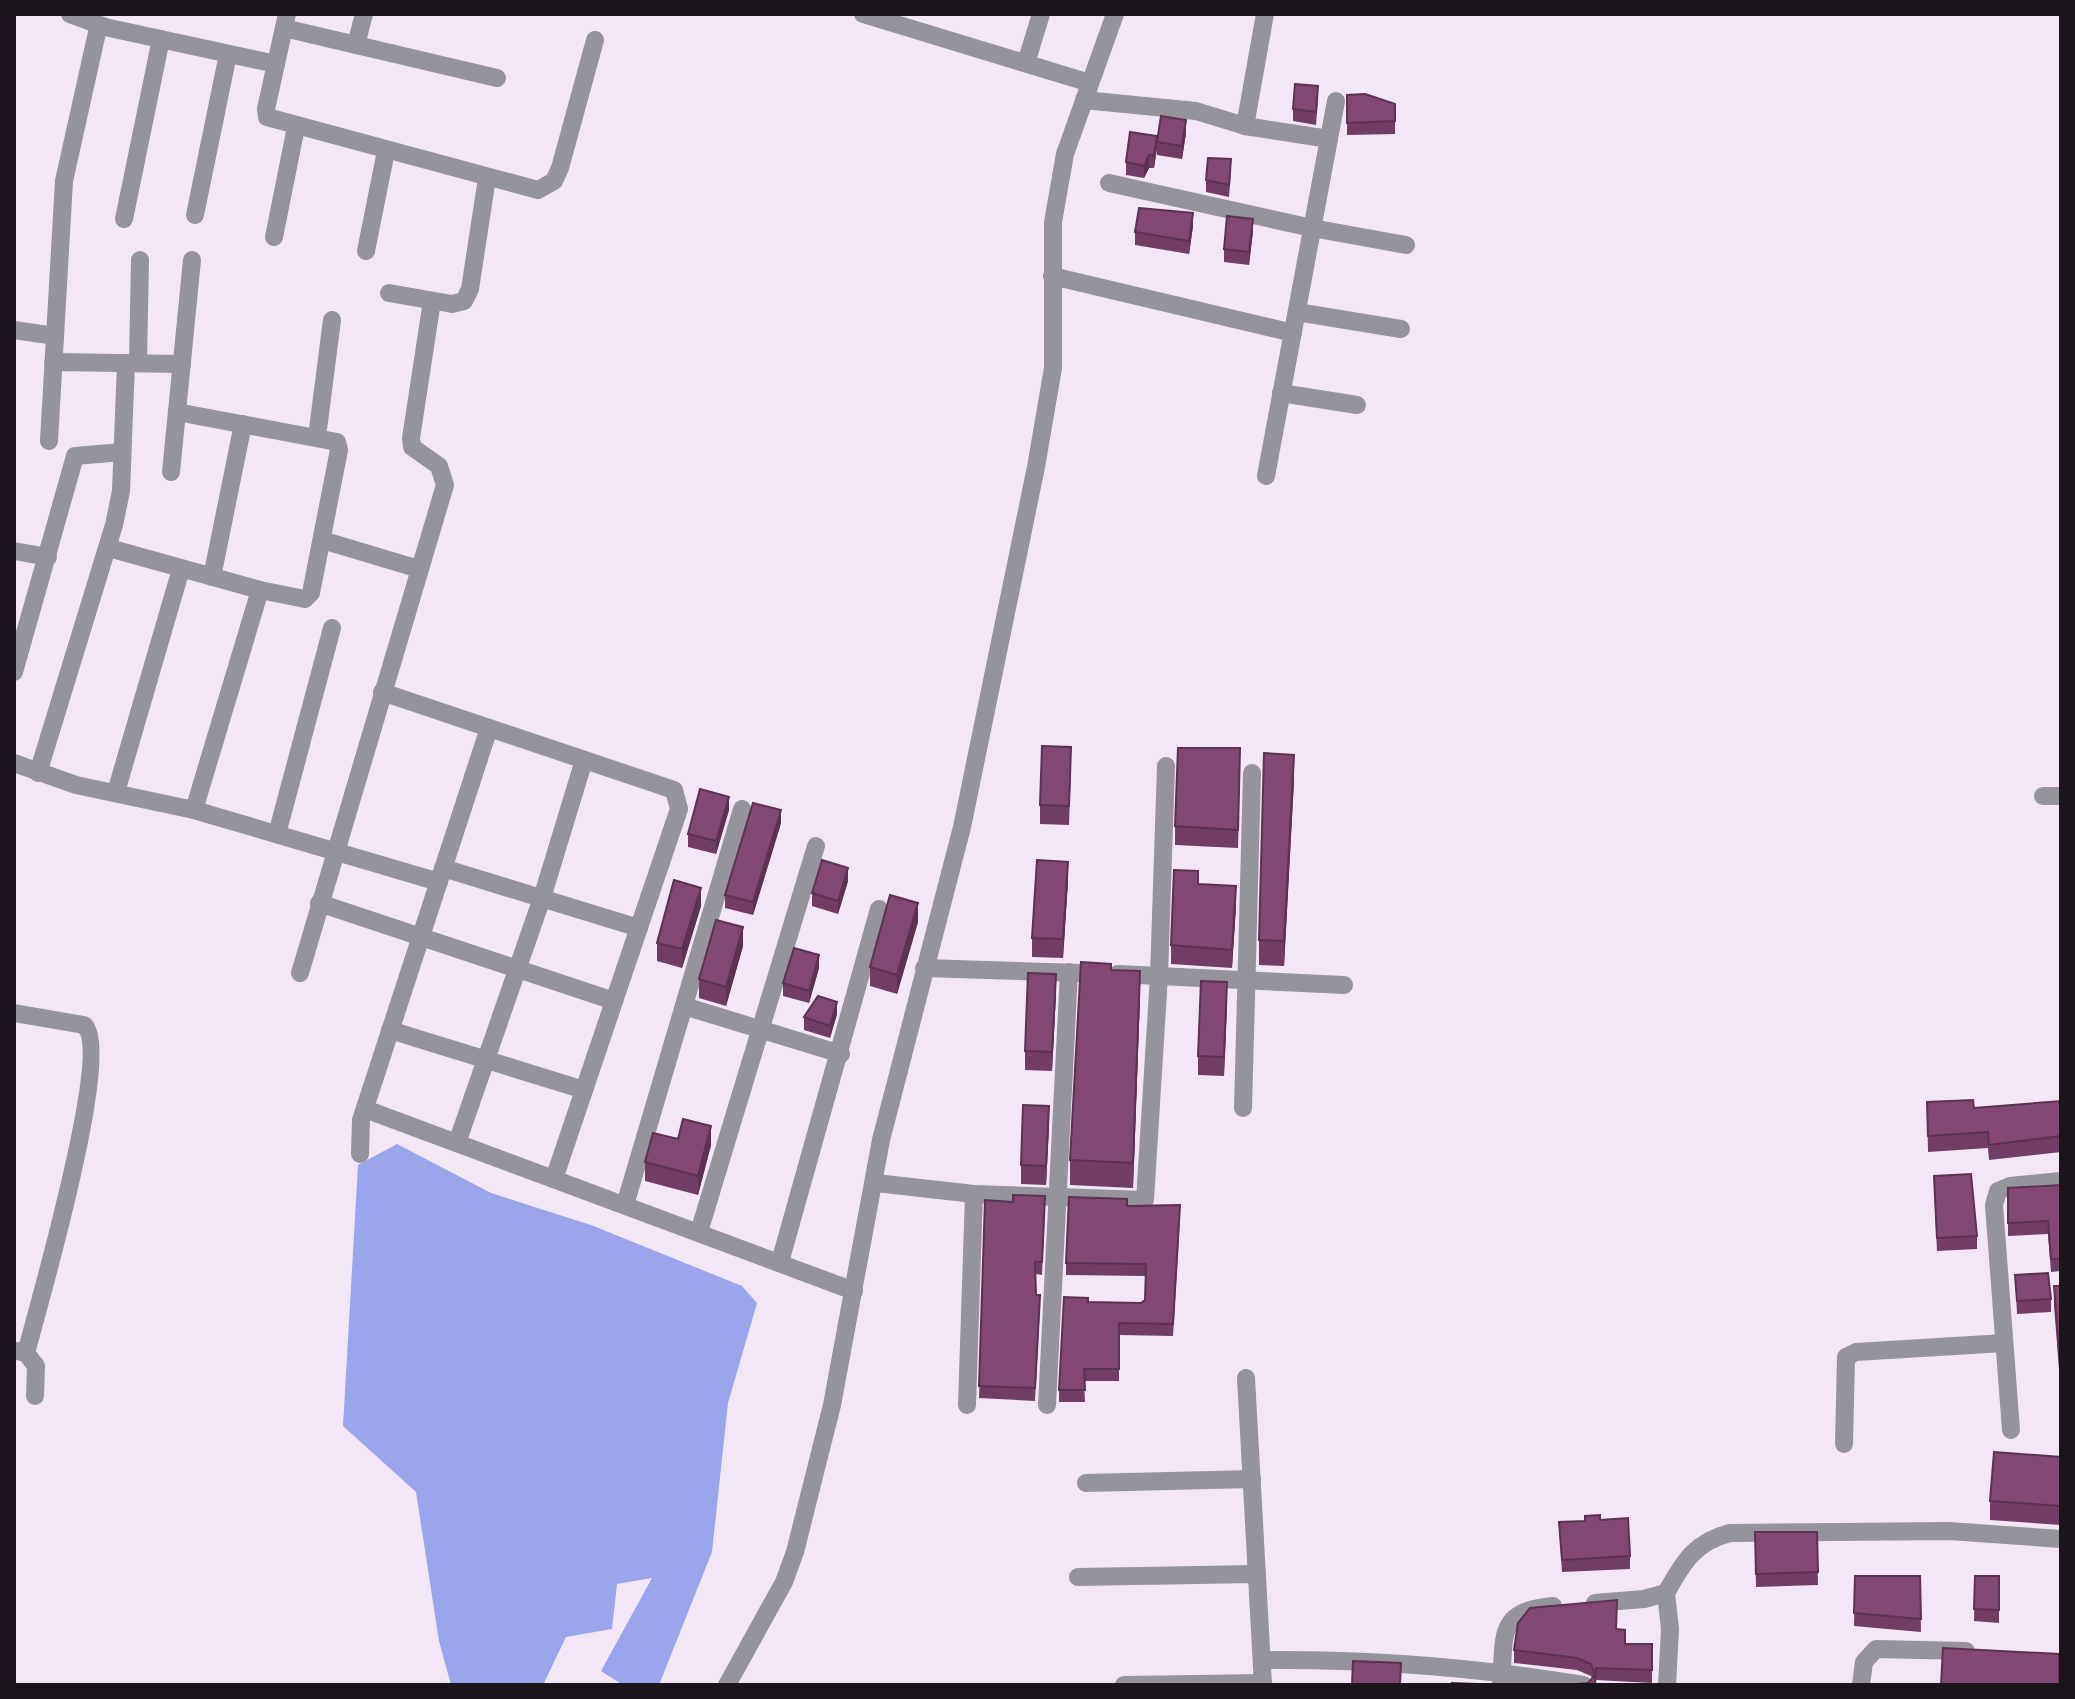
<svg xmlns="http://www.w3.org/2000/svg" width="2075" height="1699" font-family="'Fira Sans',sans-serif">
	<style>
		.water { fill: #9ba5eb }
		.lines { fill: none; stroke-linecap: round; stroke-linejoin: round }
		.street { stroke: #95939b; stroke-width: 18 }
		.wall { fill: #713d64 }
		.shaded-wall { fill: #5c3251 }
		.building { fill: #834774; stroke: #5c3251; stroke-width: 2 }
	</style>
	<rect width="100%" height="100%" fill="#f3e7f7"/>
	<polygon class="water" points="397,1144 491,1193 591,1225 742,1286 757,1303 728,1403 712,1552 659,1685 623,1685 601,1671 652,1578 617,1584 612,1629 566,1637 543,1685 451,1685 439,1641 416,1492 343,1426 358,1165"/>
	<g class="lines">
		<g class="street">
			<polyline points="70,14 105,27"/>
			<polyline points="287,14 266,109 267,117 538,190 554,181 560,168 595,40"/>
			<polyline points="863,14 1090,83"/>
			<polyline points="284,28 497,78"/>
			<polyline points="356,45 364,14"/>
			<polyline points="1026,63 1041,14"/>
			<polyline points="1084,100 1196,111 1245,126 1329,139"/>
			<polyline points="1245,126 1265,14"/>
			<polyline points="1109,183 1312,228 1406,245"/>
			<polyline points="195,215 228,54"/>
			<polyline points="124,219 161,39"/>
			<polyline points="274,237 296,127"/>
			<polyline points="366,251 386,151"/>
			<polyline points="1052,276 1293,333"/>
			<polyline points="389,293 452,304 464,301 470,289 487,178"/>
			<polyline points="1297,312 1401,329"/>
			<polyline points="14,330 55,336"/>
			<polyline points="53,362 182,364"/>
			<polyline points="138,363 140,260"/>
			<polyline points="1281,393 1357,405"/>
			<polyline points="317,437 332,320"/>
			<polyline points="49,441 64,181 98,28 105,27 276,64"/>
			<polyline points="171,472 192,260"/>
			<polyline points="1266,476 1336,101"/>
			<polyline points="322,540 419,569"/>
			<polyline points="109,548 260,590 305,599 311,593 339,450 337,442 177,412"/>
			<polyline points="14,551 48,557"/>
			<polyline points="212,577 243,424"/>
			<polyline points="14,672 75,456 122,452"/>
			<polyline points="382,692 674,790 679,809 554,1179"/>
			<polyline points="14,763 76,785 194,810 439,882"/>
			<polyline points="38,773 114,525 121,491 126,363"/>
			<polyline points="116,792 181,569"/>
			<polyline points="2043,796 2061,796"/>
			<polyline points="194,810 260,590"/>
			<polyline points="277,834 332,628"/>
			<polyline points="443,868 639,928"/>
			<polyline points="319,903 614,1001"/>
			<polyline points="924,968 1081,973"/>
			<polyline points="300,973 445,485 439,466 412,447 411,438 432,301"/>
			<polyline points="1118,974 1344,985"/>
			<polyline points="684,1006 841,1054"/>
			<path d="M14,1013L84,1025C113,1051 38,1307 26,1353"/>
			<polyline points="390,1030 584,1090"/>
			<polyline points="1243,1108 1252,773"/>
			<polyline points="365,1109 854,1291"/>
			<polyline points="457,1143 542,898 584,760"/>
			<polyline points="360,1154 361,1120 489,728"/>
			<polyline points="876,1183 974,1194 1145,1200 1159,976 1166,766"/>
			<polyline points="625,1205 742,809"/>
			<polyline points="699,1232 816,846"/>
			<polyline points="780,1262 879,909"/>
			<polyline points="17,1351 26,1353 36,1366 35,1396"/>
			<polyline points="1246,1378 1263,1685"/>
			<polyline points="967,1405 974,1194"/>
			<polyline points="1047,1405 1069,972"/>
			<polyline points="2011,1430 1994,1205 1998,1191 2010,1186 2061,1181"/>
			<polyline points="1844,1444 1846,1357 1856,1352 2004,1343"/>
			<polyline points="1086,1483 1252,1479"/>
			<polyline points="1078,1577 1257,1574"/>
			<polyline points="1666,1593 1670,1629 1667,1685"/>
			<path d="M1595,1603L1644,1599L1666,1593C1683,1563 1694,1542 1730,1533L1949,1531L2061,1539"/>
			<path d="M1262,1660C1371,1659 1476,1667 1583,1685"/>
			<polyline points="727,1685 784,1582 795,1552 832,1405 881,1140 962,827 1036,467 1053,368 1053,222 1065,154 1115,14"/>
			<polyline points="1124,1685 1263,1683"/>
			<path d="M1501,1685C1505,1636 1496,1611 1553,1606"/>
			<polyline points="1861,1685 1864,1662 1876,1649 1966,1651"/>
		</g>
	</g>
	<g class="wall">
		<polygon points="1347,95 1395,104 1395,134 1347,135"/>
		<polygon points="1318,99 1316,125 1293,121 1293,109"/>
		<polygon points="1186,133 1182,159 1157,155 1157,142"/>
		<polygon points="1157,148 1154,168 1149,168 1144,178 1126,175 1126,162"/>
		<polygon points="1231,172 1229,197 1206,192 1206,180"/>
		<polygon points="1193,226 1189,254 1135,245 1135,232"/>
		<polygon points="1253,231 1249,265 1224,262 1224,249"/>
		<polygon points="1071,766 1069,825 1040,824 1040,805"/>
		<polygon points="1240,767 1238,848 1175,845 1175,826"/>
		<polygon points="1294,780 1284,966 1259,965 1259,940"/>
		<polygon points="729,810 716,854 688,847 688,834"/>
		<polygon points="781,823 753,915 725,908 725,895"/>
		<polygon points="848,881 838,914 812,906 812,893"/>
		<polygon points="1068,881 1063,958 1032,957 1032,938"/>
		<polygon points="1198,884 1236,905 1232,968 1171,964 1171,945"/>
		<polygon points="701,906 682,968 657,961 657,943"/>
		<polygon points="918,922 897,994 870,986 870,967"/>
		<polygon points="743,946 726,1006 699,998 699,979"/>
		<polygon points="819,968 809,1003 783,996 783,983"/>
		<polygon points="1111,970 1140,996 1133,1188 1070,1185 1070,1160"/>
		<polygon points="1056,993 1052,1071 1025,1070 1025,1051"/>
		<polygon points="1227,1001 1224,1076 1198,1075 1198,1056"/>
		<polygon points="837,1014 830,1038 804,1030 804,1017"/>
		<polygon points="2061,1101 2061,1152 1989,1160 1988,1148 1928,1152 1927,1102 1974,1108"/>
		<polygon points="1049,1125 1046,1185 1021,1184 1021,1165"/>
		<polygon points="678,1139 711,1145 698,1195 645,1181 645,1162"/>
		<polygon points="2061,1185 2061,1271 2051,1272 2048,1234 2008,1236 2008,1188"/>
		<polygon points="1934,1189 1977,1236 1977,1249 1937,1251"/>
		<polygon points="985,1200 1045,1208 1042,1275 1036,1274 1036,1295 1040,1307 1035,1401 979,1398"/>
		<polygon points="1127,1206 1180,1218 1173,1336 1119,1335 1119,1381 1084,1381 1085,1402 1059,1402 1059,1390 1088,1302 1141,1303 1145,1300 1146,1278 1145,1276 1066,1275 1066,1263"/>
		<polygon points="2015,1275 2051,1299 2051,1312 2017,1314"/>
		<polygon points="2054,1286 2061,1286 2061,1396 2054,1305"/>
		<polygon points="2061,1457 2061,1525 1990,1520 1990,1501"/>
		<polygon points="1600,1520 1630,1556 1630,1569 1562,1572 1559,1522"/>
		<polygon points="1755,1532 1817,1532 1818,1585 1756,1587"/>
		<polygon points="1855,1576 1920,1576 1921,1632 1854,1626"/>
		<polygon points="1975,1576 1999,1576 1999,1623 1974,1621"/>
		<polygon points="1616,1629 1625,1644 1652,1644 1652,1683 1596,1680 1588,1683 1592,1678 1591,1676 1577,1670 1514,1663 1514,1650"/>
	</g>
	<g class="shaded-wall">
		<polygon points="1186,120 1186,133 1182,159 1182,146"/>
		<polygon points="1157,136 1157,148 1154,168 1154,156"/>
		<polygon points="1149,155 1149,168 1144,178 1144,166"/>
		<polygon points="1193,213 1193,226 1189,254 1189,241"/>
		<polygon points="1253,219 1253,231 1249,265 1249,252"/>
		<polygon points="1294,755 1294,780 1284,966 1284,941"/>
		<polygon points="729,797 729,810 716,854 716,841"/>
		<polygon points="781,810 781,823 753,915 753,902"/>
		<polygon points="1068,862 1068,881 1063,958 1063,939"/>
		<polygon points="848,868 848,881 838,914 838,901"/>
		<polygon points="1236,886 1236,905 1232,968 1232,950"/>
		<polygon points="701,888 701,906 682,968 682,949"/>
		<polygon points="918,903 918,922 897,994 897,975"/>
		<polygon points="743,927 743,946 726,1006 726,987"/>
		<polygon points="819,955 819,968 809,1003 809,991"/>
		<polygon points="1140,971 1140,996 1133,1188 1133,1163"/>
		<polygon points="1056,974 1056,993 1052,1071 1052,1052"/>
		<polygon points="1227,982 1227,1001 1224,1076 1224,1057"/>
		<polygon points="837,1002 837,1014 830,1038 830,1026"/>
		<polygon points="1049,1106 1049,1125 1046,1185 1046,1166"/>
		<polygon points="711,1126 711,1145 698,1195 698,1176"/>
	</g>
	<g class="building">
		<polygon points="1295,84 1318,86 1316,112 1293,109"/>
		<polygon points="1365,94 1395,104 1395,121 1347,123 1347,95"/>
		<polygon points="1161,116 1186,120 1182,146 1157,142"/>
		<polygon points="1130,132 1157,136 1154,156 1149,155 1144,166 1126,162"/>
		<polygon points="1208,158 1231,159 1229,185 1206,180"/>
		<polygon points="1139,208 1193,213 1189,241 1135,232"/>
		<polygon points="1227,216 1253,219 1249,252 1224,249"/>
		<polygon points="1042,746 1071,747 1069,806 1040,805"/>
		<polygon points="1178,748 1240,748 1238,830 1175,826"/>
		<polygon points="1264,753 1294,755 1284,941 1259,940"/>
		<polygon points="700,789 729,797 716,841 688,834"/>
		<polygon points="753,803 781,810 753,902 725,895"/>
		<polygon points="822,860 848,868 838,901 812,893"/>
		<polygon points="1037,860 1068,862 1063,939 1032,938"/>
		<polygon points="1174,870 1198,871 1198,884 1236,886 1232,950 1171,945"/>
		<polygon points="674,880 701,888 682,949 657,943"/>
		<polygon points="890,895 918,903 897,975 870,967"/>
		<polygon points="716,920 743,927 726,987 699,979"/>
		<polygon points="794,948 819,955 809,991 783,983"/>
		<polygon points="1081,962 1111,964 1111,970 1140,971 1133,1163 1070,1160"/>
		<polygon points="1028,973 1056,974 1052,1052 1025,1051"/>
		<polygon points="1201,981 1227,982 1224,1057 1198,1056"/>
		<polygon points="818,996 837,1002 830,1026 804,1017"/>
		<polygon points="1973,1100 1974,1108 2061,1101 2061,1136 1989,1145 1988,1132 1928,1136 1927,1102"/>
		<polygon points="1023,1105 1049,1106 1046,1166 1021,1165"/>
		<polygon points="683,1119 711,1126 698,1176 645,1162 653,1133 678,1139"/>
		<polygon points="1971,1174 1977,1236 1937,1238 1934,1176"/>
		<polygon points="2061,1185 2061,1259 2051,1259 2048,1221 2008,1223 2008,1188"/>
		<polygon points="1013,1195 1045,1196 1042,1262 1035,1262 1036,1295 1040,1295 1035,1388 979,1386 985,1200 1013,1202"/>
		<polygon points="1069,1197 1127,1199 1127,1206 1180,1205 1173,1324 1119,1323 1119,1369 1084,1369 1085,1390 1059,1390 1064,1297 1088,1298 1088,1302 1141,1303 1145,1300 1146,1267 1145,1264 1066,1263"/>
		<polygon points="2048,1273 2051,1299 2017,1301 2015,1275"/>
		<polygon points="2054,1286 2061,1286 2061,1377"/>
		<polygon points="1994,1452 2061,1457 2061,1506 1990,1501"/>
		<polygon points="1600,1515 1600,1520 1628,1518 1630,1556 1562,1560 1559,1522 1585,1521 1585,1516"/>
		<polygon points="1755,1532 1817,1532 1818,1572 1756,1574"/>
		<polygon points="1855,1576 1920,1576 1921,1619 1854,1613"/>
		<polygon points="1975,1576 1999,1576 1999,1610 1974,1609"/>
		<polygon points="1617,1600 1616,1629 1625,1630 1625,1644 1652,1644 1652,1670 1596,1668 1595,1685 1577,1685 1577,1684 1588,1683 1595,1675 1591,1664 1577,1658 1514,1650 1518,1623 1530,1608"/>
		<polygon points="1943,1648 2059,1654 2059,1685 1941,1685"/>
		<polygon points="1353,1661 1401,1663 1400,1685 1352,1685"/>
		<polygon points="1452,1683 1475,1684 1474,1685 1452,1685"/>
	</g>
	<rect width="2075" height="1699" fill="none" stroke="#19151a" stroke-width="32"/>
</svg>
